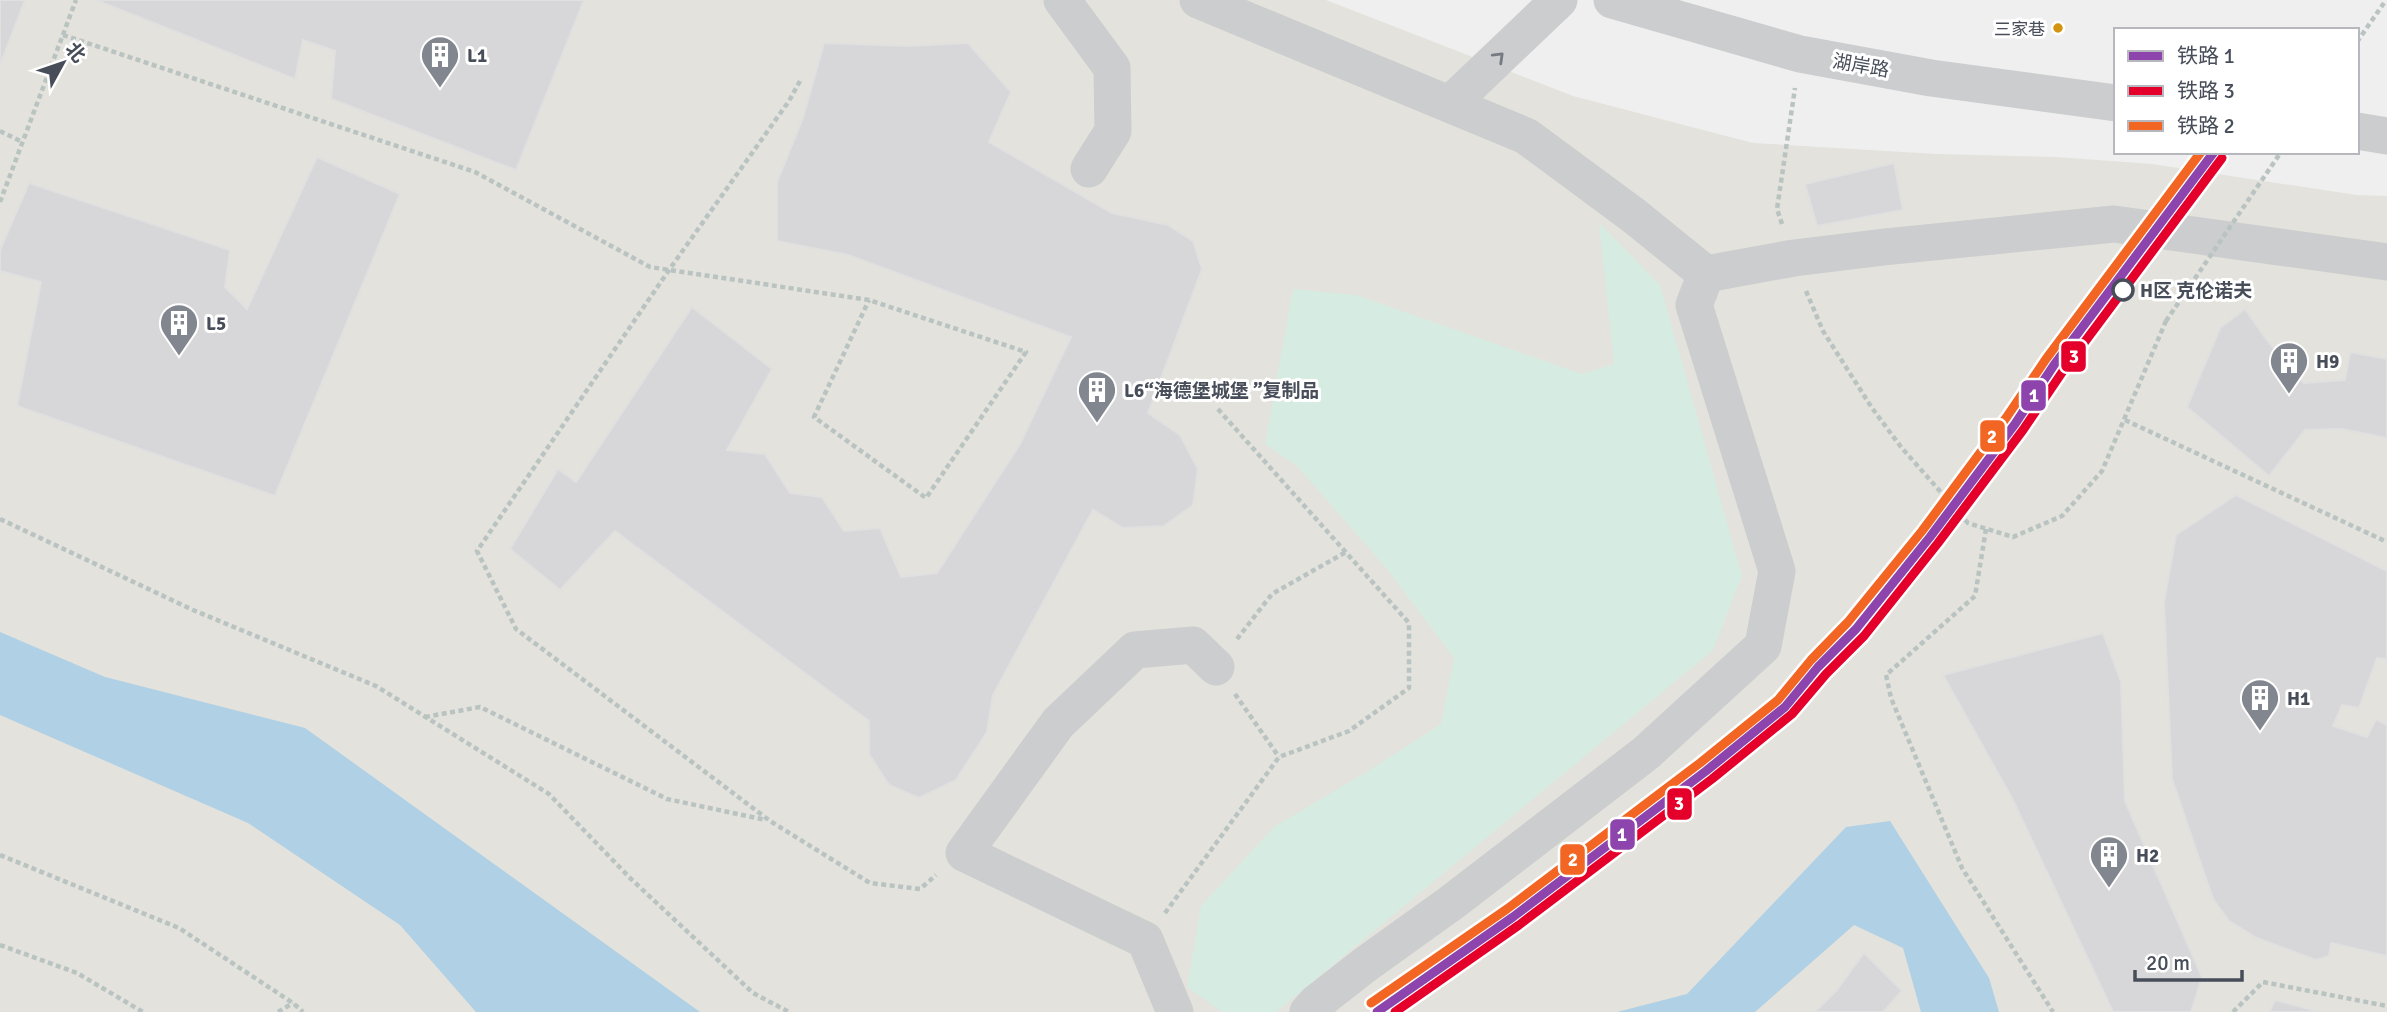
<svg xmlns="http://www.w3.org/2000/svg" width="2387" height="1012" font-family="Signika,'Noto Sans SC',sans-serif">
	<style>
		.commercial { fill: #e3e2dc }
		.green { fill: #d6ece2 }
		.water { fill: #afd0e5 }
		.building { fill: #d7d7d9; stroke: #e0e0e1; stroke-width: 2 }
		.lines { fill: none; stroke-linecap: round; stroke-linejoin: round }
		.path { stroke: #b9c3c1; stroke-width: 4.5; stroke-dasharray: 5 3.5; stroke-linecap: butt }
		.minor { stroke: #cbcdcf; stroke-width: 37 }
		.path-bridge { stroke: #b9c3c1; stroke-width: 4.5; stroke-dasharray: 5 3.5; stroke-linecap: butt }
		.rail-1-casing { stroke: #fff; stroke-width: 14 }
		.rail-2-casing { stroke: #fff; stroke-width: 14 }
		.rail-3-casing { stroke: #fff; stroke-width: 14 }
		.rail-1 { stroke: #8e44ad; stroke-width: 9 }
		.rail-2 { stroke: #e4002b; stroke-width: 9 }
		.rail-3 { stroke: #f26522; stroke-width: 9 }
		.oneway { stroke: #767a82 }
		.bus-dot { fill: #d49412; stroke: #fff; stroke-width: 2.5 }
		.stop-dot { fill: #fff; stroke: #484e59; stroke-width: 3.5 }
		.labels { text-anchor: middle; stroke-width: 6; stroke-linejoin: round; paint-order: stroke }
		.bus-label { font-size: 17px; fill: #484e59; stroke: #fff; text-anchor: end }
		.poi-label { font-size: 19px; font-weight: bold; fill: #484e59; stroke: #fff; text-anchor: start }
		.street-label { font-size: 19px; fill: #484e59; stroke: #fff }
		.stop-label { font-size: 19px; font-weight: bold; fill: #484e59; stroke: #fff; text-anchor: start }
		.line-badge { stroke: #fff; stroke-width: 2.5 }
		.badge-label { font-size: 19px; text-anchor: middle; font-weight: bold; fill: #fff }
	</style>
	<rect width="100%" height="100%" fill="#efefef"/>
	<polygon class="commercial" points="0,0 1326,0 1573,96 1753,143 1936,154 2056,157 2152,164 2356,195 2387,196 2387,1012 0,1012"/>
	<polygon class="green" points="1599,223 1660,285 1742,576 1713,650 1276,1012 1222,1012 1187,987 1201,906 1274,827 1368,771 1441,724 1454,658 1387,569 1298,467 1265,444 1293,289 1356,295 1582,374 1614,364"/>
	<g class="water">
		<polygon points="0,632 105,677 305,728 700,1012 476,1012 400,925 248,823 0,715"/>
		<polygon points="1890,821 1989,978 1999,1012 1921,1012 1903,948 1854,925 1755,1012 1617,1012 1687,994 1846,827"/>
	</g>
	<g class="building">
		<polygon points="0,0 25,0 0,65"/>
		<polygon points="96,0 584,0 516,170 331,99 335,51 303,40 295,79"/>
		<polygon points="824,43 908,46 968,43 1011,92 989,142 1112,213 1168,225 1193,241 1202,269 1148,413 1180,435 1198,469 1193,505 1164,526 1123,528 1093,510 993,695 987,732 956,780 919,798 889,785 869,754 869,721 615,531 560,590 510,549 558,469 576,482 692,307 772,369 727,450 765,454 790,493 822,497 844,531 880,528 901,577 937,573 1020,444 1071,337 848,255 777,241 777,182 803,118"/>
		<polygon points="317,157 400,194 275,496 17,406 41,282 0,271 0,250 29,183 230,250 225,287 247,309"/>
		<polygon points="1894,163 1903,210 1817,226 1805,184"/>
		<polygon points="2245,309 2266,339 2304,383 2345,380 2350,352 2387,359 2387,438 2342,429 2305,430 2269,476 2187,407 2220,328"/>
		<polygon points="2236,495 2387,571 2387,659 2377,658 2359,708 2342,705 2333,726 2367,737 2376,719 2387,725 2387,956 2331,943 2329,956 2316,960 2257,938 2229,921 2213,899 2172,779 2164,602 2176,535"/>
		<polygon points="2103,633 2121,682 2125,801 2202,977 2191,1012 2113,1012 2013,800 1943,675"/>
		<polygon points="1864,953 1902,991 1883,1012 1815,1012 1836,991"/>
		<polygon points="2275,1000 2320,1012 2269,1012"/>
	</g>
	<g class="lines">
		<g class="path">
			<polyline points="63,35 475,172 650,267 869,300 1026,352 926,498 814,417 869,300"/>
			<polyline points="2357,42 2386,0"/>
			<polyline points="800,81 789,101 669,270 477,551 516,629 770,821 870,883 920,889 936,875"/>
			<polyline points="0,131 22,142"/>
			<polyline points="0,202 76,0"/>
			<polyline points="1782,224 1777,209 1795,88"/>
			<polyline points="1806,291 1823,331 1872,408 1901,447 1968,523 2013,537 2062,516 2102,471 2166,321"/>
			<polyline points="2125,420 2387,542"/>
			<polyline points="0,519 193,610 376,686 549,794 630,878 753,993 789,1012"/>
			<polyline points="1986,529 1975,596 1886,675 1891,698 1962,868 2053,1012"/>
			<polyline points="1237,639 1272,594 1346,552"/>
			<polyline points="1235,694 1279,757"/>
			<polyline points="425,717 480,707 667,799 766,820"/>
			<polyline points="0,855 179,928 293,1003 303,1012"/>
			<polyline points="1165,913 1279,757 1349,731 1409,688 1409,623 1217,408"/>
			<polyline points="0,945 77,973 143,1012"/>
			<polyline points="1388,993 1403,1012"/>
			<polyline points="278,1012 293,1003"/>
			<polyline points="2233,1012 2263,982 2387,1006"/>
		</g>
		<g class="minor">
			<polyline points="1062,0 1112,68 1113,131 1089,169"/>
			<polyline points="1198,0 1526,136 1633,215 1706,274"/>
			<polyline points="1612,0 1800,54 1931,78 2116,103"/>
			<polyline points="1450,104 1559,0"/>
			<polyline points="2357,131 2387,136"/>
			<polyline points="1175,1012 1145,940 964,853 1058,723 1135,650 1193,645 1216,667"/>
			<polyline points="1308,1012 1316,1003 1366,964 1451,903 1646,753 1763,646 1777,571 1694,305 1706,274 1794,258 1884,247 2114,224 2387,262"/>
		</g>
		<polyline class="path-bridge" points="2166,321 2281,152"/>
		<g class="rail-1-casing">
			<polyline id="rail-1" points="1377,1012 1513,917 1706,771 1785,707 1818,667 1856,629 1930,537 2015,424 2054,365 2214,152"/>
		</g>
		<g class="rail-2-casing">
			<polyline id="rail-2" points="1395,1012 1519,925 1712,779 1792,714 1826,674 1864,636 1938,543 2023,430 2063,371 2222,158"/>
		</g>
		<g class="rail-3-casing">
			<polyline id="rail-3" points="1371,1003 1507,909 1700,763 1778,700 1811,660 1848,622 1922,531 2006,418 2046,359 2201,152"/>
		</g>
		<use href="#rail-1" class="rail-1"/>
		<use href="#rail-2" class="rail-2"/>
		<use href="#rail-3" class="rail-3"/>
	</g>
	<defs><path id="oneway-chevron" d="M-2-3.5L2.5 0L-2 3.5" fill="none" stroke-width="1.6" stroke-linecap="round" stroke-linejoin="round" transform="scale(1.75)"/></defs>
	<use class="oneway" href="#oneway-chevron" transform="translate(1499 57) rotate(-44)"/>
	<defs>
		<g id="building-pin" transform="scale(2.0125)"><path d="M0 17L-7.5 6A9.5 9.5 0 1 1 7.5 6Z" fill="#82868e" stroke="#fff"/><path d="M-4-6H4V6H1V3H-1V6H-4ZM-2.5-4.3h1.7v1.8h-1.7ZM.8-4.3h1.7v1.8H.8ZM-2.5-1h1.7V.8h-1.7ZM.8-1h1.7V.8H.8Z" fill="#fff"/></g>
	</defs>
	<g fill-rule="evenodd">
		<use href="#building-pin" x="440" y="55"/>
		<use href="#building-pin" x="179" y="323"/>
		<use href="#building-pin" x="2289" y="361"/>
		<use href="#building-pin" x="1097" y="390"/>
		<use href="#building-pin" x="2260" y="698"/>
		<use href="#building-pin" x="2109" y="855"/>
	</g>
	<circle class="bus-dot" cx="2058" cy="28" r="6"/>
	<circle class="stop-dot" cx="2123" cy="290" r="10"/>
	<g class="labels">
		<g class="bus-label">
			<text x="2045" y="35">三家巷</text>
		</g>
		<g class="poi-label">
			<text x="467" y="62">L1</text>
			<text x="206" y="330">L5</text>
			<text x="2316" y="368">H9</text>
			<text x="1124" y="397">L6“海德堡城堡 ”复制品</text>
			<text x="2287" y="705">H1</text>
			<text x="2136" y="862">H2</text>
		</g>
		<g class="street-label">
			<text transform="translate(1861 65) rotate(10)" y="7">湖岸路</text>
		</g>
		<g class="stop-label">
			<text x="2140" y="297">H区 克伦诺夫</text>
		</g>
	</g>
	<g class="line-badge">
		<rect x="2060" y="340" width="27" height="33" rx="7" fill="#e4002b"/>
		<rect x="2020" y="379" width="27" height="33" rx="7" fill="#8e44ad"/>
		<rect x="1979" y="419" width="27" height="34" rx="7" fill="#f26522"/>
		<rect x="1666" y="787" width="27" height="34" rx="7" fill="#e4002b"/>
		<rect x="1609" y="818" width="27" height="33" rx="7" fill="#8e44ad"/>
		<rect x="1559" y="843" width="27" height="33" rx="7" fill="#f26522"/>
	</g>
	<g class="badge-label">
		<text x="2074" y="363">3</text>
		<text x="2034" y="402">1</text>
		<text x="1992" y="443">2</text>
		<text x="1679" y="810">3</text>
		<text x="1622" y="841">1</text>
		<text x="1573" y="866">2</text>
	</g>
	<rect x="2114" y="28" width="245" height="126" fill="#ffffff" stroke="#b6b8bd" stroke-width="2"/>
	<rect x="2128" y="51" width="35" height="10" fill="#8e44ad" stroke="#b6b8bd" stroke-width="2"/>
	<text x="2177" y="63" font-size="21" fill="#484e59">铁路 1</text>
	<rect x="2128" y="86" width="35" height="10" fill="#e4002b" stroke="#b6b8bd" stroke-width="2"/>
	<text x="2177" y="98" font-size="21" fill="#484e59">铁路 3</text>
	<rect x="2128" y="121" width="35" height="10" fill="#f26522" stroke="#b6b8bd" stroke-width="2"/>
	<text x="2177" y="133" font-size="21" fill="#484e59">铁路 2</text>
	<g transform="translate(63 63) rotate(50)" stroke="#ffffff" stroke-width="5" paint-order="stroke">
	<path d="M0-5L12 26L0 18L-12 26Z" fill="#484e59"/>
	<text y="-10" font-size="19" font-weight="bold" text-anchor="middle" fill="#484e59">北</text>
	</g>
	<path d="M2135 970v10h107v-10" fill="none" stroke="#484e59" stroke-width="3.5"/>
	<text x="2146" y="970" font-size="21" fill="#484e59" stroke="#ffffff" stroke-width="5" paint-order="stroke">20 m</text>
</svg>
